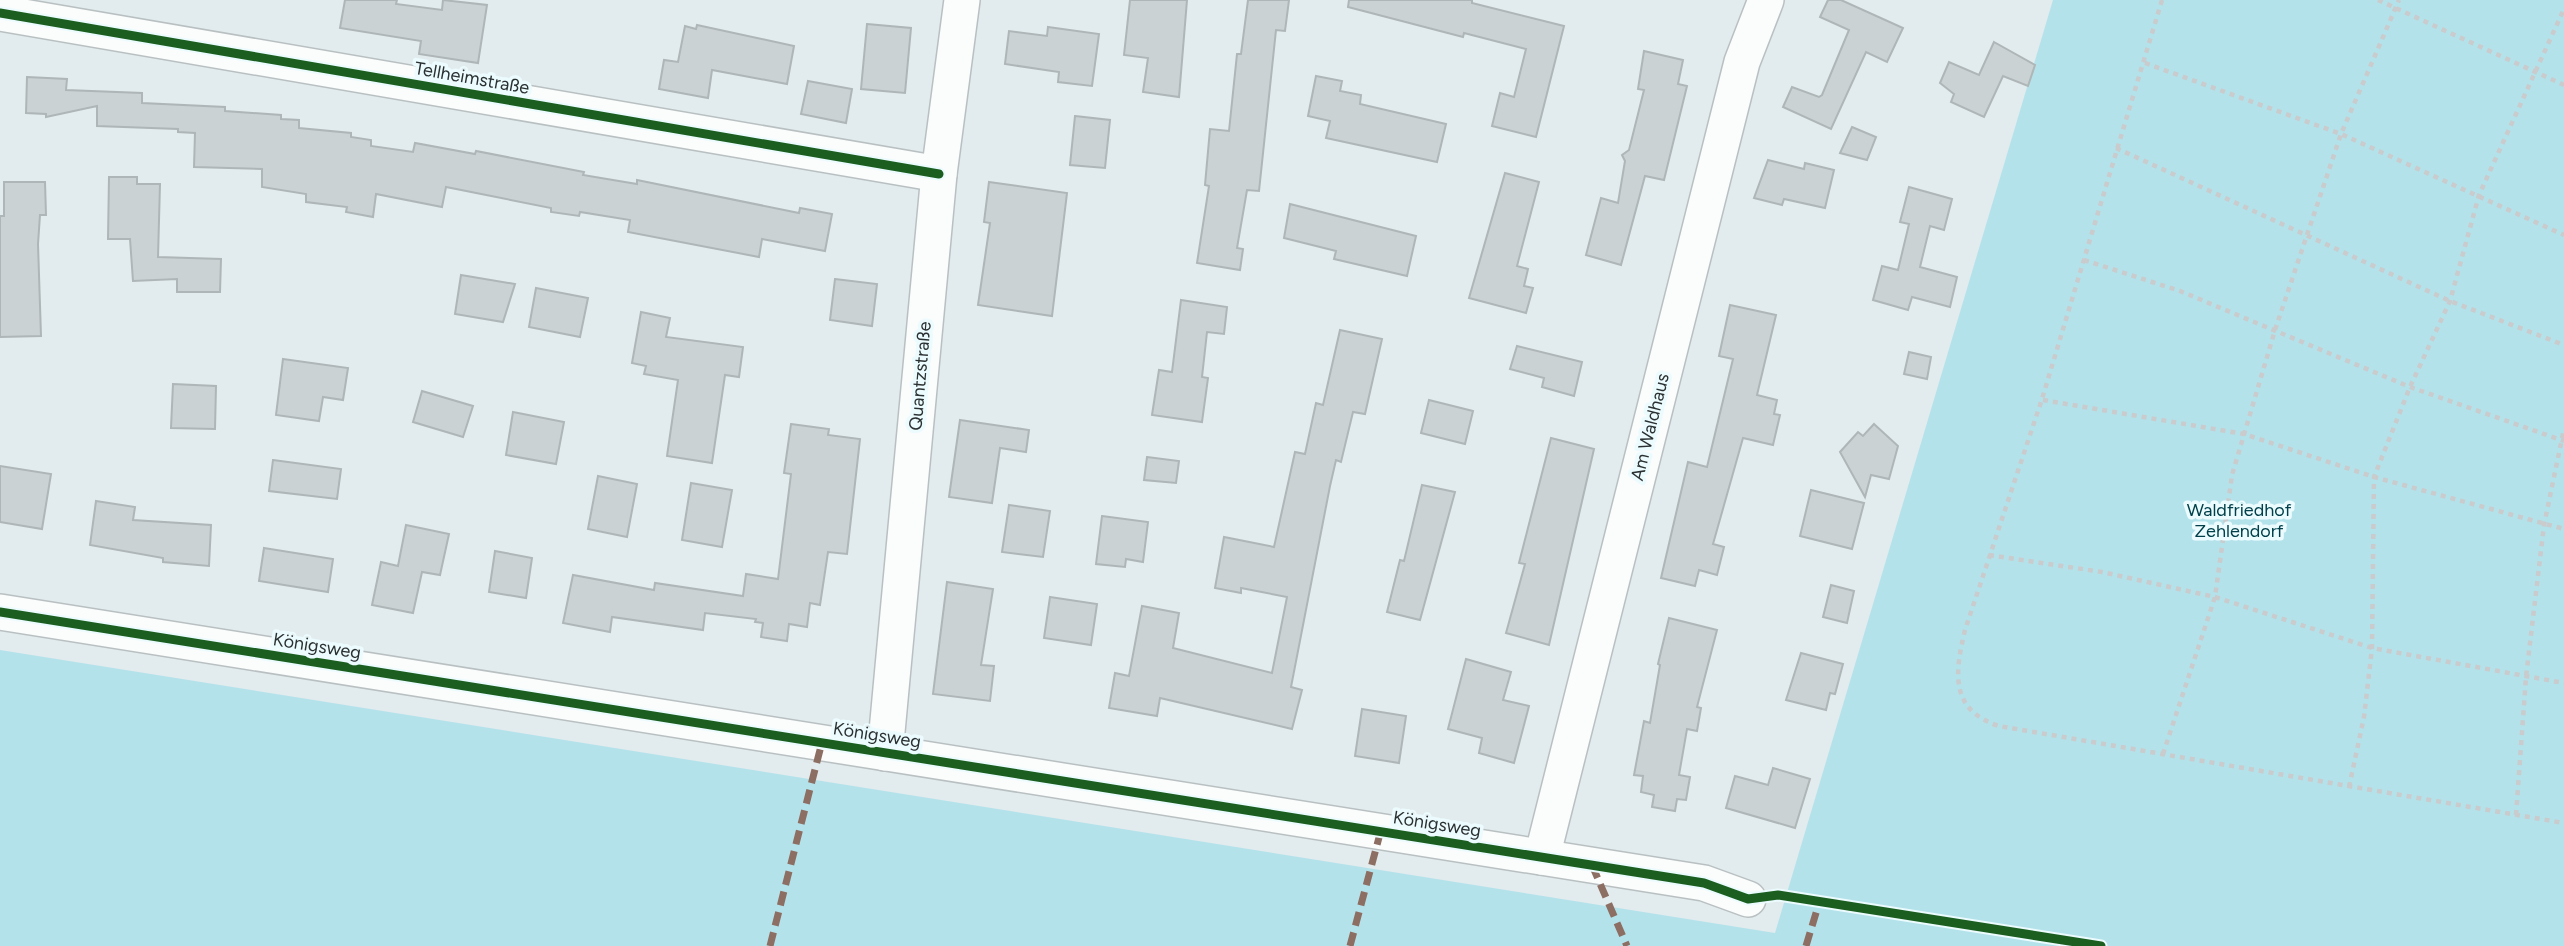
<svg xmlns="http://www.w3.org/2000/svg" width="2564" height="946" font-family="Figtree,sans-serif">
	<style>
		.green { fill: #b4e2eb }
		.building { fill: #cbd2d4; stroke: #afb6b7; stroke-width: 2 }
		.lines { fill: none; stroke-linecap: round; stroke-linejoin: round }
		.minor-casing { stroke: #b9c0c2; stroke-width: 38 }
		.path { stroke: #c9cbcc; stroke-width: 4.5; stroke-dasharray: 5 5; stroke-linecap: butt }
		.minor { stroke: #fbfcfc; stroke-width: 35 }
		.quiet { stroke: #8d6e63; stroke-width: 7; stroke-dasharray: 14 7; stroke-linecap: butt }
		.cycleway-casing { stroke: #ebfbfe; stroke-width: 13 }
		.cycleway { stroke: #1b5e20; stroke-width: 9 }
		.labels { text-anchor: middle; stroke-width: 7; stroke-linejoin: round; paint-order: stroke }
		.street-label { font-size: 18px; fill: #2b3132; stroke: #ebfbfe }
		.park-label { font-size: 18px; fill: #01404a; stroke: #ebfbfe }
	</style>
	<rect width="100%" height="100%" fill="#e2ebed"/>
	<polygon class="green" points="2053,0 2564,0 2564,946 0,946 0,650 1775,933"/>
	<g class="building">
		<polygon points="345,0 397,0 396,4 442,10 443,0 487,5 478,63 419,54 421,41 340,28"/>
		<polygon points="1130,0 1187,0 1179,97 1143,92 1148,58 1124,55"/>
		<polygon points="1248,0 1289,0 1285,31 1276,30 1259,191 1247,190 1237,248 1243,249 1240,270 1197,263 1209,186 1205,185 1210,129 1229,131 1237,54 1241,54"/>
		<polygon points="1349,0 1472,0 1472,3 1564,26 1536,137 1492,126 1500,93 1514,97 1526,49 1464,33 1463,37 1348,7"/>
		<polygon points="1828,0 1841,0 1903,28 1887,62 1866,52 1831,129 1783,107 1792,87 1819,97 1822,95 1849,30 1820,17"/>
		<polygon points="867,24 911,28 905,93 861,89"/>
		<polygon points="697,25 794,46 787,84 712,70 708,98 659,89 664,60 678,62 685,26 696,29"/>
		<polygon points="1048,27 1099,34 1092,86 1058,82 1059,72 1005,64 1009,31 1047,36"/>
		<polygon points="1994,42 2035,65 2028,86 2003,76 1984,117 1951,102 1954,94 1940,83 1949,62 1979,75"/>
		<polygon points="1644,51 1683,60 1678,84 1687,86 1664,180 1645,176 1621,265 1586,255 1601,198 1618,203 1625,161 1622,155 1629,150 1644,90 1638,89"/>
		<polygon points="1316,76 1342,81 1340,91 1361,95 1360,104 1446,124 1437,162 1326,138 1330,121 1308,116"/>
		<polygon points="27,77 67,79 66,90 142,93 142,103 225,107 225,111 281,115 281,119 299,120 299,128 351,133 351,137 371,140 371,146 413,152 415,143 475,154 476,151 584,172 583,175 637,184 637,180 799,213 800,208 832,214 825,251 762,239 759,257 628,232 630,220 580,212 579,216 551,212 551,208 446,187 442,207 376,194 373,217 346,212 347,207 306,202 306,194 262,187 262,169 194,167 195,133 178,132 178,129 97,126 97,106 46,117 46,114 26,113"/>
		<polygon points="808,81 852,89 846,123 801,114"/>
		<polygon points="1075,116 1110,120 1105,168 1070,165"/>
		<polygon points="1852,127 1876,137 1867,160 1840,153"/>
		<polygon points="1768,160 1804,169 1805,163 1834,170 1825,208 1784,199 1782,205 1754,198"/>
		<polygon points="1505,173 1539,182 1517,266 1528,269 1524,286 1533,288 1526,313 1469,298"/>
		<polygon points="109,177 137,177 137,184 160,184 158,257 221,259 220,292 177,292 177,279 133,281 130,239 108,239"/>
		<polygon points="4,182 45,182 46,215 40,215 38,244 41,336 0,337 0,216 4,216"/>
		<polygon points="989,182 1067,193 1052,316 978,305 990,223 984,222"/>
		<polygon points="1909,187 1952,199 1944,230 1930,226 1920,267 1957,277 1950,307 1912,297 1908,310 1873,300 1882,266 1898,270 1909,224 1900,222"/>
		<polygon points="1290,204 1416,236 1407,276 1334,259 1336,251 1284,238"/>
		<polygon points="461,275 515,284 503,322 455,314"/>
		<polygon points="835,279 877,284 872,326 830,320"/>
		<polygon points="536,288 588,298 580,337 529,327"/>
		<polygon points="1181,300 1227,307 1224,334 1207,332 1202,377 1208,378 1202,422 1152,415 1159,370 1172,372"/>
		<polygon points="1730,305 1776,315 1757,395 1777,400 1774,414 1780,415 1773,445 1743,438 1713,544 1724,547 1717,575 1699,570 1695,586 1661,578 1688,462 1707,467 1733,359 1719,356"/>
		<polygon points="641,312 670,318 666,337 743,347 739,377 725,375 712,463 667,456 678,380 644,374 646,366 632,363"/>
		<polygon points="1340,330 1382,339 1365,414 1353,412 1341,462 1336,460 1330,486 1291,687 1302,690 1292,729 1160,698 1157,716 1109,708 1115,673 1129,676 1142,606 1179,613 1173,648 1272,673 1287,597 1241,588 1241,593 1215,588 1224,537 1274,547 1295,452 1305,454 1316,403 1323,405"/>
		<polygon points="1517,346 1582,362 1574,396 1542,387 1544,378 1510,369"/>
		<polygon points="1909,352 1931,357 1927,379 1904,374"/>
		<polygon points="283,359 348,368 343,400 323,397 319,421 276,415"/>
		<polygon points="173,384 216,386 215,429 171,428"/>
		<polygon points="422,391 473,406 463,437 413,422"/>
		<polygon points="1429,400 1473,411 1465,444 1421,433"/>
		<polygon points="513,412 564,422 556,464 506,455"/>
		<polygon points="960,420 1029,430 1026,452 1000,448 992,503 949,497"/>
		<polygon points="791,424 829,429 828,435 860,439 847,554 828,552 820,605 810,603 807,627 789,624 787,641 761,637 763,623 755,622 756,619 705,613 703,630 612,617 610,632 563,623 573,575 654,590 655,583 743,596 746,574 778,579 791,474 784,473"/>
		<polygon points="1874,424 1898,446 1889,479 1871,475 1865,497 1840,452 1858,432 1863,436"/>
		<polygon points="1551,438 1594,449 1549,645 1506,633 1525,564 1519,563"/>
		<polygon points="1147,457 1179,461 1176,483 1144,480"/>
		<polygon points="273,460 341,469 337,499 269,491"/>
		<polygon points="0,466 51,474 42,529 0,522"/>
		<polygon points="598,476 637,484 627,537 588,529"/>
		<polygon points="691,483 732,490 722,547 682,540"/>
		<polygon points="1422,485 1455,492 1420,620 1387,612 1400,560 1404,561"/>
		<polygon points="1811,490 1864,503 1852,549 1800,536"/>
		<polygon points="96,501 135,507 133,520 211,525 209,566 163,562 163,558 90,545"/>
		<polygon points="1009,505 1050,511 1043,557 1002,552"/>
		<polygon points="1102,516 1148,522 1143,562 1126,559 1125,567 1096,564"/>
		<polygon points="406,525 449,534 440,575 422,572 413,613 372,605 381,562 398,566"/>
		<polygon points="264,548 333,559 328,592 259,581"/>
		<polygon points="495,551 532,558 526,598 489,592"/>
		<polygon points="947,582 993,589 981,665 994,666 990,701 933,694"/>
		<polygon points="1831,585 1854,591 1847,623 1823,617"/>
		<polygon points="1050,597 1097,604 1091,645 1044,638"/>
		<polygon points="1669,618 1717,630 1697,707 1701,708 1697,731 1687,729 1679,775 1690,777 1686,800 1677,799 1675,811 1652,807 1654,795 1641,792 1643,776 1634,775 1644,721 1650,723 1660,665 1658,664"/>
		<polygon points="1801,653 1843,664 1835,694 1830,693 1826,710 1786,700"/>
		<polygon points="1466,659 1511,672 1503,700 1529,706 1514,763 1479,753 1482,738 1448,729"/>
		<polygon points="1362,709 1406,716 1399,763 1355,756"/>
		<polygon points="1773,768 1810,779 1795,828 1726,808 1735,776 1768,785"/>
	</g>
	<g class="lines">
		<g class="minor-casing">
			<g id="minor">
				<polyline points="0,13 939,174"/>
				<polyline points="0,612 1704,883 1748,899"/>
				<polyline points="885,753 939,174 962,0"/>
				<polyline points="1542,857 1742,62 1766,0"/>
			</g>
		</g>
		<g class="path">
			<path d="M2162,0L2042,399L1965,630C1955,672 1949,710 1999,726L2564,823"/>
			<polyline points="2378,0 2564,85"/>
			<polyline points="2145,63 2341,134 2564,235"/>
			<polyline points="2116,148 2450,301 2564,345"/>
			<polyline points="2084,260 2180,291 2410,387 2564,441"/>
			<polyline points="2043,400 2244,434 2374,477 2564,529"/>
			<polyline points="1989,555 2102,572 2215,597 2372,648 2564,683"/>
			<polyline points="2163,754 2215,597 2232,475 2275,330 2341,134 2399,0"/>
			<polyline points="2349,787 2364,717 2372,648 2374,477 2410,387 2450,301 2479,195 2564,9"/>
			<polyline points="2516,815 2526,677 2544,525 2564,429"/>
		</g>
		<use href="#minor" class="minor"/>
		<g class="quiet">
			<polyline points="1592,865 1627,946"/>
			<polyline points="770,946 822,742"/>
			<polyline points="1350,946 1381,830"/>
			<polyline points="1806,946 1819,903"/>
		</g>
		<g class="cycleway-casing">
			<g id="cycleway">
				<polyline points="0,13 939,174"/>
				<polyline points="0,612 1704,883 1748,899 1778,895 2101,946"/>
			</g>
		</g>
		<use href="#cycleway" class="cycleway"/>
	</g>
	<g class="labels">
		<g class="street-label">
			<text transform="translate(472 78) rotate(10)" y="6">Tellheimstraße</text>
			<text transform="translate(920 376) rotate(-85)" y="6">Quantzstraße</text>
			<text transform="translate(1650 427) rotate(-76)" y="6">Am Waldhaus</text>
			<text transform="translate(317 646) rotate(9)" y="6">Königsweg</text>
			<text transform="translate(877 735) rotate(9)" y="6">Königsweg</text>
			<text transform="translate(1437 824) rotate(9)" y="6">Königsweg</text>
		</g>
		<g class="park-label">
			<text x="2239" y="516">Waldfriedhof<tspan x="2239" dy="21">Zehlendorf</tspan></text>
		</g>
	</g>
</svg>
